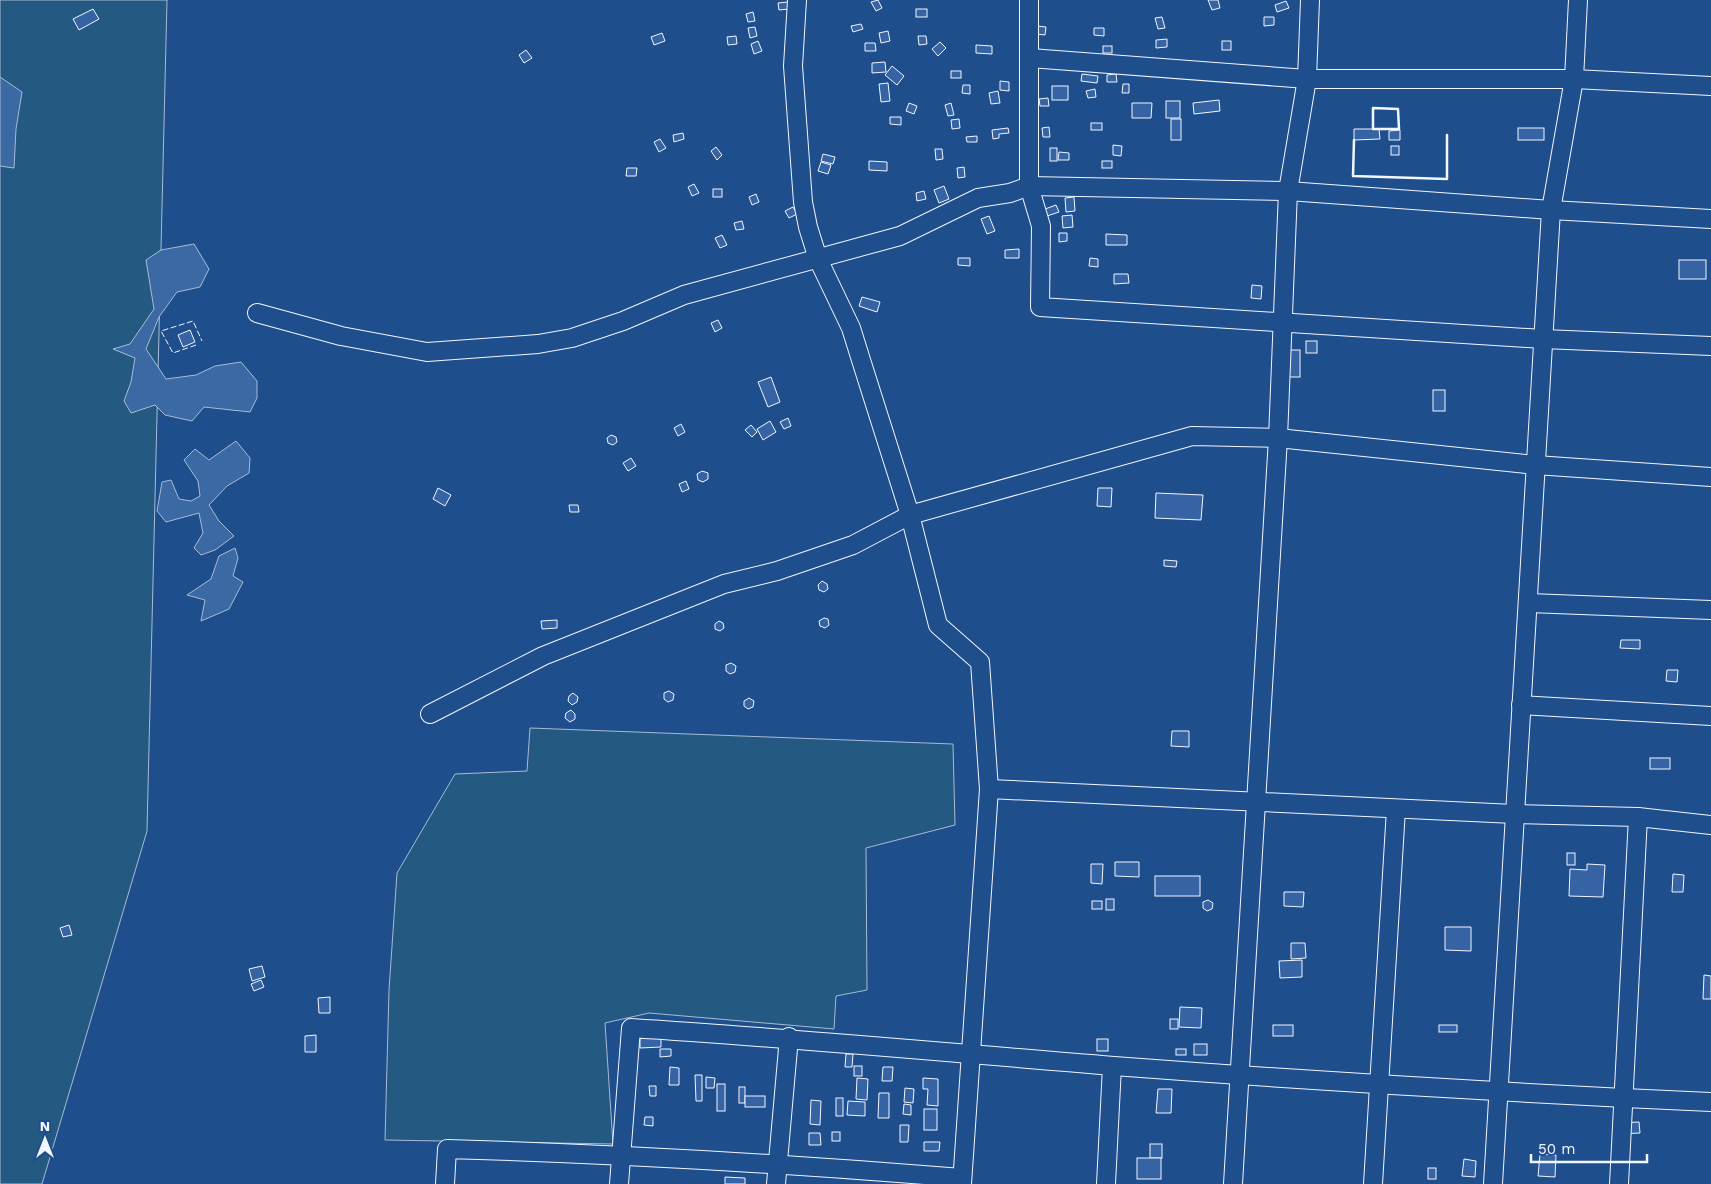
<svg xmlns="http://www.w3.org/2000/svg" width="1711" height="1184" font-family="'Work Sans',sans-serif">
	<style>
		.green { fill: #245a82; stroke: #a8bbd7 }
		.water { fill: #3b69a3; stroke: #a8bbd7 }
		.building { fill: #3563a3; stroke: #f2f6ff }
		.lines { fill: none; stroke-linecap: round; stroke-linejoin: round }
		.minor-casing { stroke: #f2f6ff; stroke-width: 20 }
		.minor { stroke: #1f4e8c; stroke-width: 18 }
		.fence { stroke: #f2f6ff; stroke-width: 1; stroke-dasharray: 6 2.5; stroke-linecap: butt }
		.wall { stroke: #f2f6ff; stroke-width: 2.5 }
	</style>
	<rect width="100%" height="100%" fill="#1f4e8c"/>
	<g class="green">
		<polygon points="0,0 167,0 147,831 42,1184 0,1184"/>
		<polygon points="530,728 953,744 955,825 866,848 867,990 836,996 834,1029 649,1013 605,1023 613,1144 385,1140 389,990 397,873 455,774 527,771"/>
	</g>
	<g class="water">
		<polygon points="0,77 22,92 16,129 14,168 0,166"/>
		<polygon points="194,244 209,269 200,287 177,292 159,317 146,349 166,379 196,375 215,366 241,362 257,381 257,398 250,412 204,407 192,421 165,415 155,405 131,413 124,401 131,382 135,358 113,349 130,344 154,309 146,260 161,250"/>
		<polygon points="236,441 250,458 249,473 227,486 209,505 219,521 234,536 215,550 201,555 194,548 203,533 199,513 166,522 157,511 162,482 171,480 179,499 191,501 200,496 198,481 184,460 195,449 209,460"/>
		<polygon points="235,548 238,558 233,576 243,582 229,609 201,621 205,600 187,595 211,579 219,556"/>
	</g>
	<g class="building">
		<polygon points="878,0 882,8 876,11 871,2"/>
		<polygon points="1208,0 1218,0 1220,8 1212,10"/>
		<polygon points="1286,1 1289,8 1277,12 1275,5"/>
		<polygon points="788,2 789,9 779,10 778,3"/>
		<polygon points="93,9 99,19 79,30 73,19"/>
		<rect x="916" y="9" width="11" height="8"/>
		<polygon points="753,12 755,21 748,22 746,14"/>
		<polygon points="1162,17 1165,28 1158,29 1155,18"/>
		<polygon points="1264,17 1274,17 1274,25 1264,26"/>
		<polygon points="861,24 863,29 853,32 851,26"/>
		<polygon points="1037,26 1046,27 1045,35 1036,34"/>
		<polygon points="755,27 757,36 750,38 748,28"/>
		<polygon points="1094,28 1104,28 1104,36 1094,35"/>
		<polygon points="888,31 890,41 881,43 879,33"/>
		<polygon points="662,33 665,41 654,45 651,37"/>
		<polygon points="736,36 737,44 728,45 727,37"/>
		<polygon points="918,36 926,36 927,44 919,45"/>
		<polygon points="1167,39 1167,47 1156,48 1156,40"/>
		<polygon points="758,41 762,51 754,54 751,44"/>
		<rect x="1222" y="41" width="9" height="9"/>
		<polygon points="940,42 946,48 938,56 932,49"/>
		<polygon points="865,43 875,43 876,51 865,51"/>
		<polygon points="976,45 992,46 992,54 976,53"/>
		<rect x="1103" y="46" width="9" height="7"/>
		<polygon points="526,50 532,58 524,63 519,55"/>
		<polygon points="885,62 886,72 872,73 872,63"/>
		<polygon points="892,66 904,76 897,85 885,75"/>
		<rect x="951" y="71" width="10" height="7"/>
		<polygon points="1082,74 1098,76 1097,83 1081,81"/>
		<polygon points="1116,74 1117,82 1107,82 1107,75"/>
		<polygon points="1000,81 1009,82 1009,91 1000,90"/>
		<polygon points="888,83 890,101 881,102 879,84"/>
		<polygon points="1123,84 1129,84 1129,93 1122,93"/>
		<polygon points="963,85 970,85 970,94 962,93"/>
		<rect x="1052" y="86" width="16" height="14"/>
		<polygon points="1095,89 1096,97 1088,98 1086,91"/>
		<polygon points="998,91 1000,103 991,104 989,93"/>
		<polygon points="1048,98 1049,106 1040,106 1039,99"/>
		<polygon points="1219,100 1220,111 1194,114 1193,103"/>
		<rect x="1166" y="101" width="14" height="17"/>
		<polygon points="909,103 917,106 914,114 906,111"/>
		<polygon points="951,103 954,115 948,116 945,105"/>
		<polygon points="1132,103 1152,103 1151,118 1132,118"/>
		<polygon points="890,117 901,117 901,125 890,124"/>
		<polygon points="959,119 960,128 952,129 951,120"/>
		<rect x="1171" y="119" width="10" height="21"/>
		<rect x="1091" y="123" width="11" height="7"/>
		<polygon points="1049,127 1050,137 1043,137 1042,128"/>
		<polygon points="1008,128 1009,133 999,134 999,138 993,139 992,130"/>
		<rect x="1518" y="128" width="26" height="12"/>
		<polygon points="1354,129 1379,129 1380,139 1354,140"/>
		<polygon points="1400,130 1400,140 1389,140 1389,131"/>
		<polygon points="683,133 684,139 674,142 673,135"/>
		<polygon points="977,136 977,142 967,142 966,137"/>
		<polygon points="660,139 666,148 659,152 654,142"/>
		<polygon points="1113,145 1122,146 1121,156 1113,155"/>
		<rect x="1391" y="146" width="8" height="9"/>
		<polygon points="716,147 722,155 717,160 711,151"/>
		<rect x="1050" y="148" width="7" height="13"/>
		<polygon points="935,149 942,149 943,159 936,160"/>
		<polygon points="1059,152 1069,153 1069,160 1058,160"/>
		<polygon points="823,154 835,157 833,164 821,161"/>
		<polygon points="869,161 887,162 887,171 869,170"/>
		<rect x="1102" y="161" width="10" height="7"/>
		<polygon points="821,162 831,165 828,174 818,171"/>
		<polygon points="964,167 965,177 958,178 957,168"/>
		<polygon points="627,168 637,168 636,176 626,176"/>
		<polygon points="694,184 699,193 692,196 688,187"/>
		<polygon points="944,186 949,199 939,203 934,190"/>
		<rect x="713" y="189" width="9" height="8"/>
		<polygon points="924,191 926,199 917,201 916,193"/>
		<polygon points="756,194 759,202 752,205 749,197"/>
		<polygon points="1074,197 1075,211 1066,212 1065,198"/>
		<polygon points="1056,205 1059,212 1047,216 1045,209"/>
		<polygon points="793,207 797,214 789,218 785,211"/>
		<polygon points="1072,215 1073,227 1063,228 1062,216"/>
		<polygon points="989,216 995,231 987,234 981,219"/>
		<polygon points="742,221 744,229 736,230 734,223"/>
		<polygon points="1059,233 1067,233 1067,241 1059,242"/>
		<polygon points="1106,234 1127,235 1127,245 1106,245"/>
		<polygon points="722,235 727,245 720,248 715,238"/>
		<polygon points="1019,249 1019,258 1005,258 1005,250"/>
		<polygon points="958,258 970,258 970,266 958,265"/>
		<polygon points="1090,258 1098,259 1098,267 1089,266"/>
		<rect x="1679" y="260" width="27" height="19"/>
		<polygon points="1114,274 1128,274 1129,283 1114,284"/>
		<polygon points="1252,285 1262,286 1261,299 1251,298"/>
		<polygon points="862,297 880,302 877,312 859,306"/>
		<polygon points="718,320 722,328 715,332 711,323"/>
		<polygon points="190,330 195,342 183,347 178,335"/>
		<rect x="1306" y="341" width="11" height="12"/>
		<rect x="1289" y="350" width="11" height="27"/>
		<polygon points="771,377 780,402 768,407 758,382"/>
		<rect x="1433" y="390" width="12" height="21"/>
		<polygon points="788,418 791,426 784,429 780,422"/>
		<polygon points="770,421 776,432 763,440 757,429"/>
		<polygon points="681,424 685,432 678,436 674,428"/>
		<polygon points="751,425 757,432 752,437 745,430"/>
		<polygon points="611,435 616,437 617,442 613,445 608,443 607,438"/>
		<polygon points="631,458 636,466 628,471 623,463"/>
		<polygon points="702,471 708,473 708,479 703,482 698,480 697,474"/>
		<polygon points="686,481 689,489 682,492 679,484"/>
		<polygon points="438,488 451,495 445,506 433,499"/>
		<polygon points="1098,488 1112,488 1111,507 1097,506"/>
		<polygon points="1156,493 1203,495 1201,520 1155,518"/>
		<polygon points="569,505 578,505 579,512 570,512"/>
		<polygon points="1164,560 1177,561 1176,567 1164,566"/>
		<polygon points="822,581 827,584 828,589 824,592 819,590 818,585"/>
		<polygon points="824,618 828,619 829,625 825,628 820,626 819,621"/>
		<polygon points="557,620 557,628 542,629 541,621"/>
		<polygon points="719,621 723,623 724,628 720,631 715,629 715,624"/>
		<polygon points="1621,640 1640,640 1640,649 1620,648"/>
		<polygon points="731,663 736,666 735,672 730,674 726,671 726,665"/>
		<polygon points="1667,670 1678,670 1677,682 1666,681"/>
		<polygon points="669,691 674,694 673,700 668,702 664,699 664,693"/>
		<polygon points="573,693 578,697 577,702 572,705 568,701 569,696"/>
		<polygon points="749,698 754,701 753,707 748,709 744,706 744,701"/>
		<polygon points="571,710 575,714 575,719 570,722 565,718 566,713"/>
		<polygon points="1172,731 1189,731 1189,747 1171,746"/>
		<rect x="1650" y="758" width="20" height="11"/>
		<rect x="1567" y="853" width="8" height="12"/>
		<polygon points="1115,862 1139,862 1139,877 1115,876"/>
		<polygon points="1091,864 1103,864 1102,884 1091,883"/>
		<polygon points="1587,864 1605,865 1603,897 1569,896 1570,869 1587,870"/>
		<polygon points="1673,874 1684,875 1683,892 1672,892"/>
		<rect x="1155" y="876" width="45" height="20"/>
		<polygon points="1284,892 1304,892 1303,907 1284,906"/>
		<rect x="1106" y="899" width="8" height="11"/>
		<polygon points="1208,900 1213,903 1212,909 1207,911 1203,908 1203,902"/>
		<rect x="1092" y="901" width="10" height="8"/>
		<polygon points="69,925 72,935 63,937 60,928"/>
		<polygon points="1445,927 1471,927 1471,951 1445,950"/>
		<polygon points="1291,943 1305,943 1306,958 1291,959"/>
		<polygon points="1302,960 1302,977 1280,978 1279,961"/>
		<polygon points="262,966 265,977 252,981 249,969"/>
		<polygon points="1704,975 1711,976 1711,999 1703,999"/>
		<polygon points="261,980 264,987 254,991 251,984"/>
		<polygon points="330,997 330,1013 319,1013 318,998"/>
		<polygon points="1180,1007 1202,1008 1201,1028 1179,1027"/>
		<rect x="1170" y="1019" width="8" height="10"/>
		<rect x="1273" y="1025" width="20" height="11"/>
		<rect x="1439" y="1025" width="18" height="7"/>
		<polygon points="316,1035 316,1052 305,1052 305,1036"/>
		<polygon points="640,1038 661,1038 661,1047 640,1048"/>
		<rect x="1097" y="1039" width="11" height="12"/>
		<rect x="1194" y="1044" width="13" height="11"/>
		<polygon points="660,1049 671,1049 671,1056 660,1057"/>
		<rect x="1176" y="1049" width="10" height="6"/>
		<polygon points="846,1054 853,1054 852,1067 845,1067"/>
		<rect x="854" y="1066" width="8" height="10"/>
		<polygon points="670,1067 679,1068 679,1085 669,1085"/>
		<polygon points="883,1067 893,1067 892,1081 882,1081"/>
		<polygon points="695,1075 702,1075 702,1101 696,1101"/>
		<polygon points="706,1077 715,1078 714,1088 706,1088"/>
		<polygon points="857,1078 868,1079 867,1100 856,1099"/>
		<polygon points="923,1078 938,1079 938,1106 927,1105 928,1089 923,1089"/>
		<rect x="717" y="1084" width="8" height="27"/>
		<polygon points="649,1086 656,1086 656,1096 650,1096"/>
		<rect x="739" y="1087" width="6" height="16"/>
		<polygon points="905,1088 914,1089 913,1103 904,1102"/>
		<polygon points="1158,1089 1172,1089 1171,1113 1156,1113"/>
		<polygon points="879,1093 889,1093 889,1118 878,1118"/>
		<rect x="745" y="1096" width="20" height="11"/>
		<rect x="836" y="1098" width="7" height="18"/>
		<polygon points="811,1100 821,1101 820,1125 810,1124"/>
		<polygon points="848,1101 865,1102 865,1116 847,1115"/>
		<polygon points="904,1104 911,1105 911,1115 903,1114"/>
		<rect x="924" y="1109" width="13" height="21"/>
		<polygon points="645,1117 653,1117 653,1126 644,1125"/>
		<polygon points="1639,1122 1640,1133 1618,1134 1618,1123"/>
		<polygon points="900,1125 909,1125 908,1142 900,1142"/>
		<rect x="832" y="1132" width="8" height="9"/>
		<polygon points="809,1133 820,1133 821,1145 809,1145"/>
		<polygon points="924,1142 940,1142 939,1151 924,1151"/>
		<rect x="1150" y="1144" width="12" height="14"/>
		<polygon points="1540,1154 1556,1155 1555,1177 1538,1176"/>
		<rect x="1137" y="1158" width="24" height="21"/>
		<polygon points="1464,1159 1476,1161 1475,1177 1462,1176"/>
		<rect x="1428" y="1168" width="8" height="11"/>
		<polygon points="725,1177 745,1178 745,1184 725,1184"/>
	</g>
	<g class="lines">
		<g class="minor-casing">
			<g id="minor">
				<polyline points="797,0 793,66 803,202 808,227 818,259 851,328 861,360 910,515 938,625 980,662 989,789 962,1184"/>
				<polyline points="1029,0 1029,186 1041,226 1040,307 1543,339 1711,346"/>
				<polyline points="1030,58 1307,79 1574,79 1711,86"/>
				<polyline points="257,313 341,336 427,352 538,344 572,338 623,321 684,295 900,236 978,198 1010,193 1029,186 1288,191 1551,210 1711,219"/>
				<polyline points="1529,603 1711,610"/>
				<polyline points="1521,705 1711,716"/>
				<polyline points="430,714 543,656 724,584 777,571 853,545 910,515 1192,436 1278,438 1535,465 1711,477"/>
				<polyline points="989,789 1514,814 1638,817 1711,825"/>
				<path d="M445,1184L447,1149C619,1154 791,1164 962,1178"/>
				<path d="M619,1184L631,1028C792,1038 953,1053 1114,1066C1313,1081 1512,1093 1711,1102"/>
				<polyline points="776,1184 789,1037"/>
				<polyline points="1106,1184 1112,1066"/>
				<polyline points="1233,1184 1278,438 1288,191 1307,79 1310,0"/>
				<polyline points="1373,1184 1396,809"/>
				<polyline points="1493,1184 1551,210 1574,79 1578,0"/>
				<polyline points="1619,1184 1638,817"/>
			</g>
		</g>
		<use href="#minor" class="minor"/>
		<polyline class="fence" points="196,345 173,353 161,331 193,321 202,341"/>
		<g class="wall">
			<polygon points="1373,108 1398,109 1399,129 1373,129"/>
			<polyline points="1354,140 1353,176 1447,179 1447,135"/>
		</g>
	</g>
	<g transform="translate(45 1139)" stroke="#1f4e8c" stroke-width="4" paint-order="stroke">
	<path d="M0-4L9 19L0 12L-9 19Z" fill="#f2f6ff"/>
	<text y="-8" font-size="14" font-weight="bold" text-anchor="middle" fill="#f2f6ff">N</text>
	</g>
	<path d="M1531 1154v8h116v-8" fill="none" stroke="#f2f6ff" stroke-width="2.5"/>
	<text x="1538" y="1154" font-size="15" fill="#f2f6ff" stroke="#1f4e8c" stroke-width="4" paint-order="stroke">50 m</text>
</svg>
